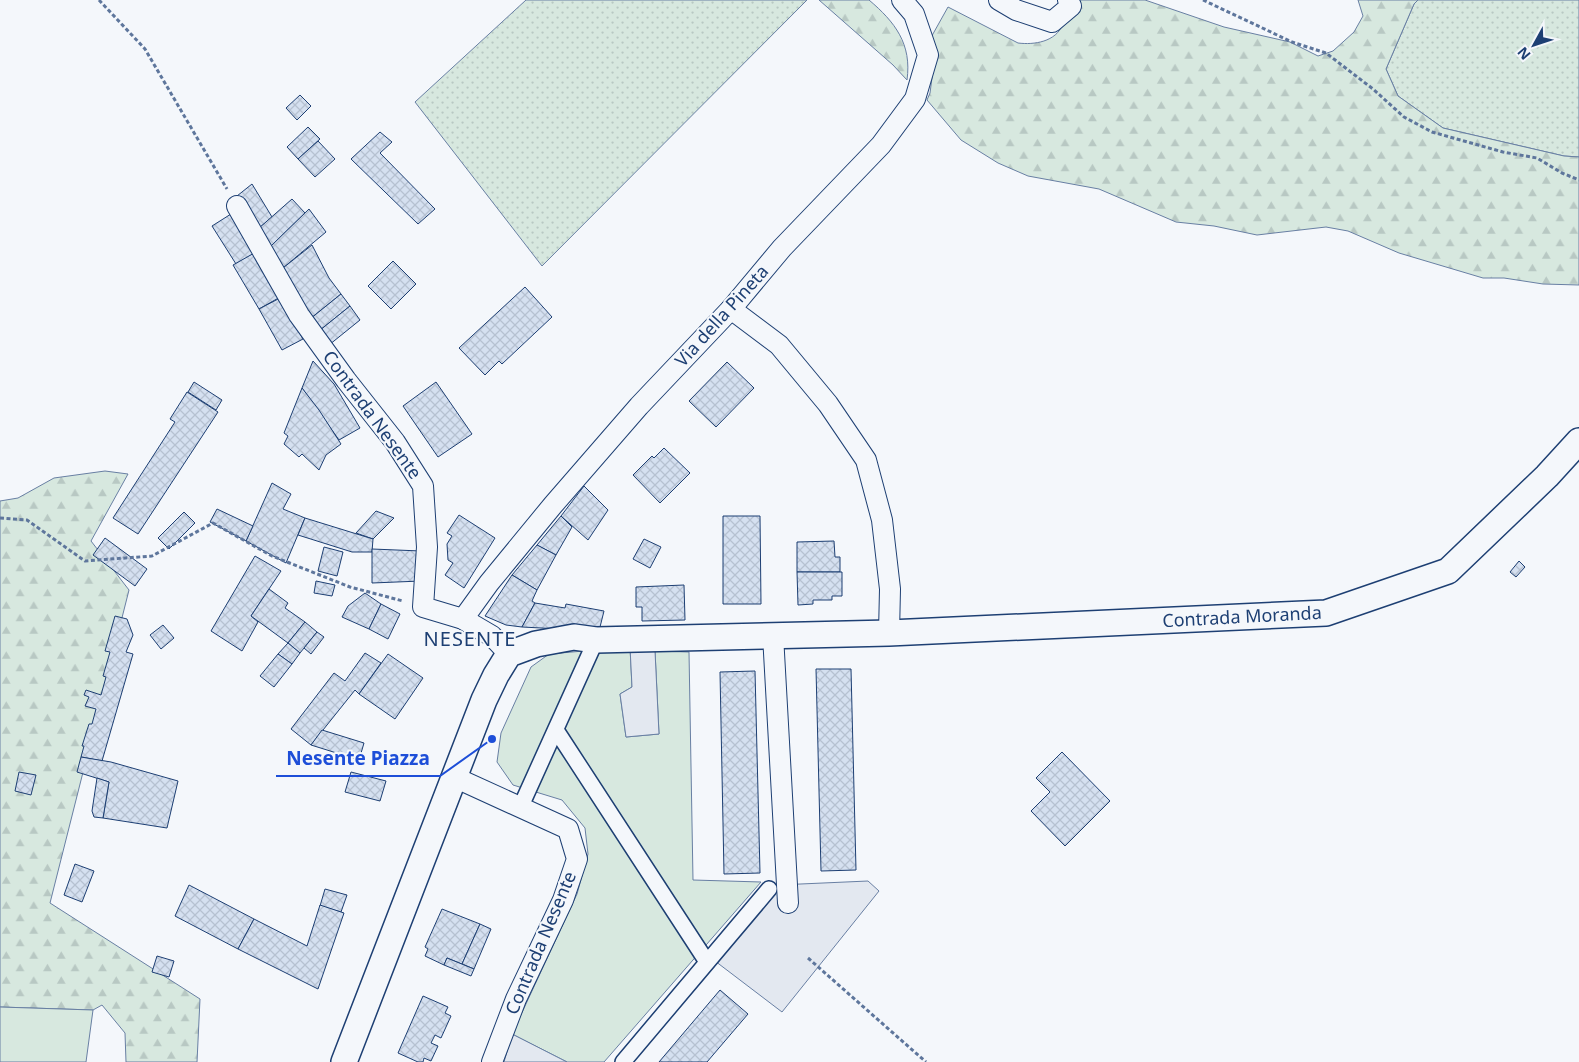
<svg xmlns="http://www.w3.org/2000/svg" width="1579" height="1062" font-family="'Noto Sans',sans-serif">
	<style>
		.grass { fill: url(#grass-dots); stroke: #687fa3 }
		.forest { fill: url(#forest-firs); stroke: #687fa3 }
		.green { fill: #d7e8df; stroke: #687fa3 }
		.parking { fill: #e3e8f0; stroke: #687fa3 }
		.building { fill: url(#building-cross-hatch); stroke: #1d3f73 }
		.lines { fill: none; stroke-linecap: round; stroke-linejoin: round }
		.pedestrian-casing { stroke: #1d3f73; stroke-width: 18 }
		.minor-casing { stroke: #1d3f73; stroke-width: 22 }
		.tertiary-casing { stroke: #1d3f73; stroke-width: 28 }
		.path { stroke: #5e769c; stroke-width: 3; stroke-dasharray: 4 2.5; stroke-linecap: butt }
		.pedestrian { stroke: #f4f7fb; stroke-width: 15 }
		.minor { stroke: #f4f7fb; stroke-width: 20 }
		.tertiary { stroke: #f4f7fb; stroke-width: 25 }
		.labels { text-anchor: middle; stroke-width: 4; stroke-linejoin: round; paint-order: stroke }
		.street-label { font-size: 18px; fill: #1d3f73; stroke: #f4f7fb }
		.quarter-label { font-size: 20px; letter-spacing: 1px; fill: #1d3f73; stroke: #f4f7fb }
		.leader { fill: none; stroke: #1d4ed8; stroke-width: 2 }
		.callout-dot { fill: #1d4ed8; stroke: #f4f7fb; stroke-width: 2 }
		.callout-label { font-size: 19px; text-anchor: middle; font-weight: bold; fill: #1d4ed8; stroke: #f4f7fb; stroke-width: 4; stroke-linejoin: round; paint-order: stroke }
	</style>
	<defs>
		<pattern id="grass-dots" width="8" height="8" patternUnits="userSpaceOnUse" patternTransform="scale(1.25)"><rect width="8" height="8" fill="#d7e8df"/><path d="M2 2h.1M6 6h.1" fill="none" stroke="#b8c8c3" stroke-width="1.8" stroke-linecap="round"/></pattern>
		<pattern id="forest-firs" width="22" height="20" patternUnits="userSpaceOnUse" patternTransform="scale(1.25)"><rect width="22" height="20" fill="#d7e8df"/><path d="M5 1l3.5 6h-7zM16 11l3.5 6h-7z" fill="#b8c8c3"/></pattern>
		<pattern id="building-cross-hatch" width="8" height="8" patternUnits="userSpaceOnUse" patternTransform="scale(1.25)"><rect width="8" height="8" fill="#d5e0f0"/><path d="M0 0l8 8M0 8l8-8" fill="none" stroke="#b6c1d1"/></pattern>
	</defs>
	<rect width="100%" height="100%" fill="#f4f7fb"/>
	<g class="grass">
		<polygon points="526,0 807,0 542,266 415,102"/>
		<polygon points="1418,0 1579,0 1579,157 1564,156 1443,128 1398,96 1386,69 1414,4"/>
	</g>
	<g class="forest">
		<path d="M819,0H869C895,22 912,44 907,80L893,65Z"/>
		<path d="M1067,0H1145L1224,27L1290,42L1318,56L1333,51L1354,32L1363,16L1358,0H1418L1414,4L1386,69L1398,96L1443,128L1564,156L1579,157V285L1543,284L1504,278H1483L1399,253L1348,231L1326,227L1257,235L1214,226L1176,222L1099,189L1028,176L998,163L961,140L927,100L930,93L933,70L929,41L948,7L1018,43C1034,45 1056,42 1063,24C1066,17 1066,7 1067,0Z"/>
		<polygon points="105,471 128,474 91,541 129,590 50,903 200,999 197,1062 126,1062 125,1033 102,1005 93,1010 0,1007 0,501 18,498 54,478"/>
	</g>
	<g class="green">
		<polygon points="630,647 632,687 620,694 626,737 659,734 655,651 689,652 693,880 761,882 604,1062 567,1062 512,1034 577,894 588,854 585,828 562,800 513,785 497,762 501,733 531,667 549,654"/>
		<polygon points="0,1007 93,1010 86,1062 0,1062"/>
	</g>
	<g class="parking">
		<polygon points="630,647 655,651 659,734 626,737 620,694 632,687"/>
		<polygon points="868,881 879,891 782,1012 715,961 778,885"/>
		<polygon points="512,1034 567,1062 504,1062"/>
	</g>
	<g class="building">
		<polygon points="300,95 311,106 297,120 286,108"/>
		<polygon points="308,127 320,139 298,159 287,147"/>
		<polygon points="380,132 392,142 380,153 435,209 418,224 351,159"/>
		<polygon points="318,141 335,159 315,177 298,159"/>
		<polygon points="252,184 272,217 258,229 237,196"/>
		<polygon points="292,199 305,213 269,248 258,229"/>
		<polygon points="309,209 326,232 283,268 269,248"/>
		<polygon points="231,214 255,253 236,264 212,226"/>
		<polygon points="312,245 329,278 341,294 310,319 283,268"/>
		<polygon points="256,252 282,296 259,309 233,265"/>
		<polygon points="393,261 416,284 391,309 368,286"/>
		<polygon points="525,287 552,317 502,364 499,361 485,375 459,348"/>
		<polygon points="341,294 350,306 319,331 310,319"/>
		<polygon points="280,298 303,339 282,350 259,309"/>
		<polygon points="350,306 360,320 329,345 319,331"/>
		<polygon points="313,361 334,384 360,428 339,440 302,388"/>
		<polygon points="727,362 754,388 716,427 689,401"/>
		<polygon points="194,382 222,400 216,410 188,392"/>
		<polygon points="436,382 472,434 438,457 403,406"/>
		<polygon points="302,388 319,410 341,444 326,455 319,470 302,454 299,457 284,444 288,436 284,433"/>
		<polygon points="187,392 218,412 138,534 113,518 175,422 170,419"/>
		<polygon points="664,448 690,473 660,503 633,475 652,456 654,458"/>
		<polygon points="272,483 291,494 283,509 305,518 286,563 246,541"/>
		<polygon points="584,486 608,510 588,540 561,516"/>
		<polygon points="217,509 253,526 246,541 210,522"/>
		<polygon points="376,511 394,518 373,539 356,533"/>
		<polygon points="184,512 195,523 169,549 158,538"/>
		<polygon points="459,515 495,538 464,588 445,575 453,563 448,560 447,544 452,536 447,533"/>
		<polygon points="561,516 572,527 556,555 537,545"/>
		<polygon points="723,516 760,516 761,604 723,604"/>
		<polygon points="305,518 373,539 372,552 352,552 298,535"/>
		<polygon points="105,538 147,569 135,586 93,555"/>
		<polygon points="644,539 661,547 650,568 633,559"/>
		<polygon points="834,541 835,557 840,557 840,572 797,572 797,542"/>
		<polygon points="537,545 556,555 537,590 512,575"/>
		<polygon points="324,547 343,552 337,576 318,571"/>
		<polygon points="372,549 421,551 421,581 372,583"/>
		<polygon points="255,556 281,571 251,616 258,622 242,651 211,631"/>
		<polygon points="1519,561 1525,567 1516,577 1510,572"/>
		<polygon points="797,572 842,572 842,596 832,596 832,600 813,600 813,604 798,605"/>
		<polygon points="512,575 537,590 532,601 535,603 522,627 506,625 485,616"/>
		<polygon points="316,581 335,585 332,596 314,593"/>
		<polygon points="684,585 685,620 642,621 642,607 636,607 636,587"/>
		<polygon points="269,589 288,603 285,608 305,622 288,643 251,616"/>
		<polygon points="365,593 381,604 369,629 342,617 348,606"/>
		<polygon points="535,603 565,608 566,604 604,611 599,631 522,627"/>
		<polygon points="381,604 400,614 388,639 369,629"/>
		<polygon points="115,616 127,619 133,635 126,652 133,654 102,761 81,757 84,746 82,746 89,724 92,724 96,709 85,706 89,697 84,695 86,690 101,695 106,677 103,676 110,652 105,651"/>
		<polygon points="305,622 317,632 300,653 288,643"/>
		<polygon points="163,625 174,638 161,649 150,635"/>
		<polygon points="317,632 324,637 311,654 304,648"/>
		<polygon points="288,643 300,653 292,664 278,654"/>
		<polygon points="365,653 381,663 359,694 355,690 311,745 291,729 334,673 345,681"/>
		<polygon points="278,654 292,664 274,687 260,676"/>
		<polygon points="388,654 423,678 395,719 359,694"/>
		<polygon points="816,669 851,669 856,870 821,871"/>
		<polygon points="755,671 760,873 724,874 720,672"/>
		<polygon points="322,730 364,743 359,760 311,745"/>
		<polygon points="1062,752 1110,801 1065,846 1031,811 1050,792 1036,778"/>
		<polygon points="81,757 111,762 178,781 167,828 103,818 109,782 77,772"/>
		<polygon points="19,772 36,775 31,795 15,791"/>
		<polygon points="351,772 386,781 380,801 345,792"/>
		<polygon points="97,778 109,782 103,818 94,817 92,811"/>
		<polygon points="75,864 94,871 82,902 64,895"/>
		<polygon points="189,885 254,919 238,949 175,916"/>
		<polygon points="325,889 347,895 341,912 320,906"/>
		<polygon points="320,905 344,913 318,989 238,949 254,919 307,946"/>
		<polygon points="442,909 480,924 462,964 447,958 444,965 425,956 428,949 425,947"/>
		<polygon points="480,924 491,929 474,969 462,964"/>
		<polygon points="157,956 174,961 169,977 152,972"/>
		<polygon points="447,958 474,969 471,976 444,965"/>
		<polygon points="720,990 748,1014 707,1062 659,1062"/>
		<polygon points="423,996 448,1007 445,1013 451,1016 441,1038 435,1035 431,1043 438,1046 431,1061 424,1058 423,1062 418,1062 398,1053"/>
	</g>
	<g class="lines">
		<g class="pedestrian-casing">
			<g id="pedestrian">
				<polyline points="556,730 707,962"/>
				<polyline points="521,806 596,640"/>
				<polyline points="623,1062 769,889"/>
			</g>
		</g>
		<g class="minor-casing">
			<g id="minor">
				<polyline points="999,0 1016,10 1052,22 1071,6 1068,0"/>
				<polyline points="237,206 299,315 346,380 395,442 423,486 427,547 423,607 463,619 492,636 509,654"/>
				<polyline points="731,309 779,345 828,404 866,460 882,520 890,589 889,633"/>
				<polyline points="463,619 489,583 553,505 639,406 731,309 782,248 881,145 915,99 928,55 914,14 902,0"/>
				<polyline points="773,635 788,903"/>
				<polyline points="454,777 568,829 577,859 563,900 516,999 492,1062"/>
			</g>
		</g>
		<g class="tertiary-casing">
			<polyline id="tertiary" points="344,1062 484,700 496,675 509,654 536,644 574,637 596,640 889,633 1326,613 1448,571 1547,476 1579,441"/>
		</g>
		<g class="path">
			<polyline points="99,0 145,49 227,189"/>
			<polyline points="1203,0 1292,42 1326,53 1373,89 1404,117 1432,132 1503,152 1537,158 1562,173 1579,180"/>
			<polyline points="0,518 27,520 85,561 152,556 213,523 272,556 350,587 403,601"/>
			<polyline points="808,958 926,1062"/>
		</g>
		<use href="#pedestrian" class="pedestrian"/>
		<use href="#minor" class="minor"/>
		<use href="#tertiary" class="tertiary"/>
	</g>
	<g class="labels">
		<g class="street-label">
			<text transform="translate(722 316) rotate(-48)" y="6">Via della Pineta</text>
			<text transform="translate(372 415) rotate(54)" y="6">Contrada Nesente</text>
			<text transform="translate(1242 617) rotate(-3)" y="6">Contrada Moranda</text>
			<text transform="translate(541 943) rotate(-67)" y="6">Contrada Nesente</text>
		</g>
		<g class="quarter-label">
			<text x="470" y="646">NESENTE</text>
		</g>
	</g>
	<path class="leader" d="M492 739L440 776H276"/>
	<circle class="callout-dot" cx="492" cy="739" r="5"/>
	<g class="callout-label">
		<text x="358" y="765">Nesente Piazza</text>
	</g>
	<g transform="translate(1534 45) rotate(230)" stroke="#f4f7fb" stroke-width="4" paint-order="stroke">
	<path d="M0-4L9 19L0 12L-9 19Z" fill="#1d3f73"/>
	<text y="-8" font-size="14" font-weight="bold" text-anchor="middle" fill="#1d3f73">N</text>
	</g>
</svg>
